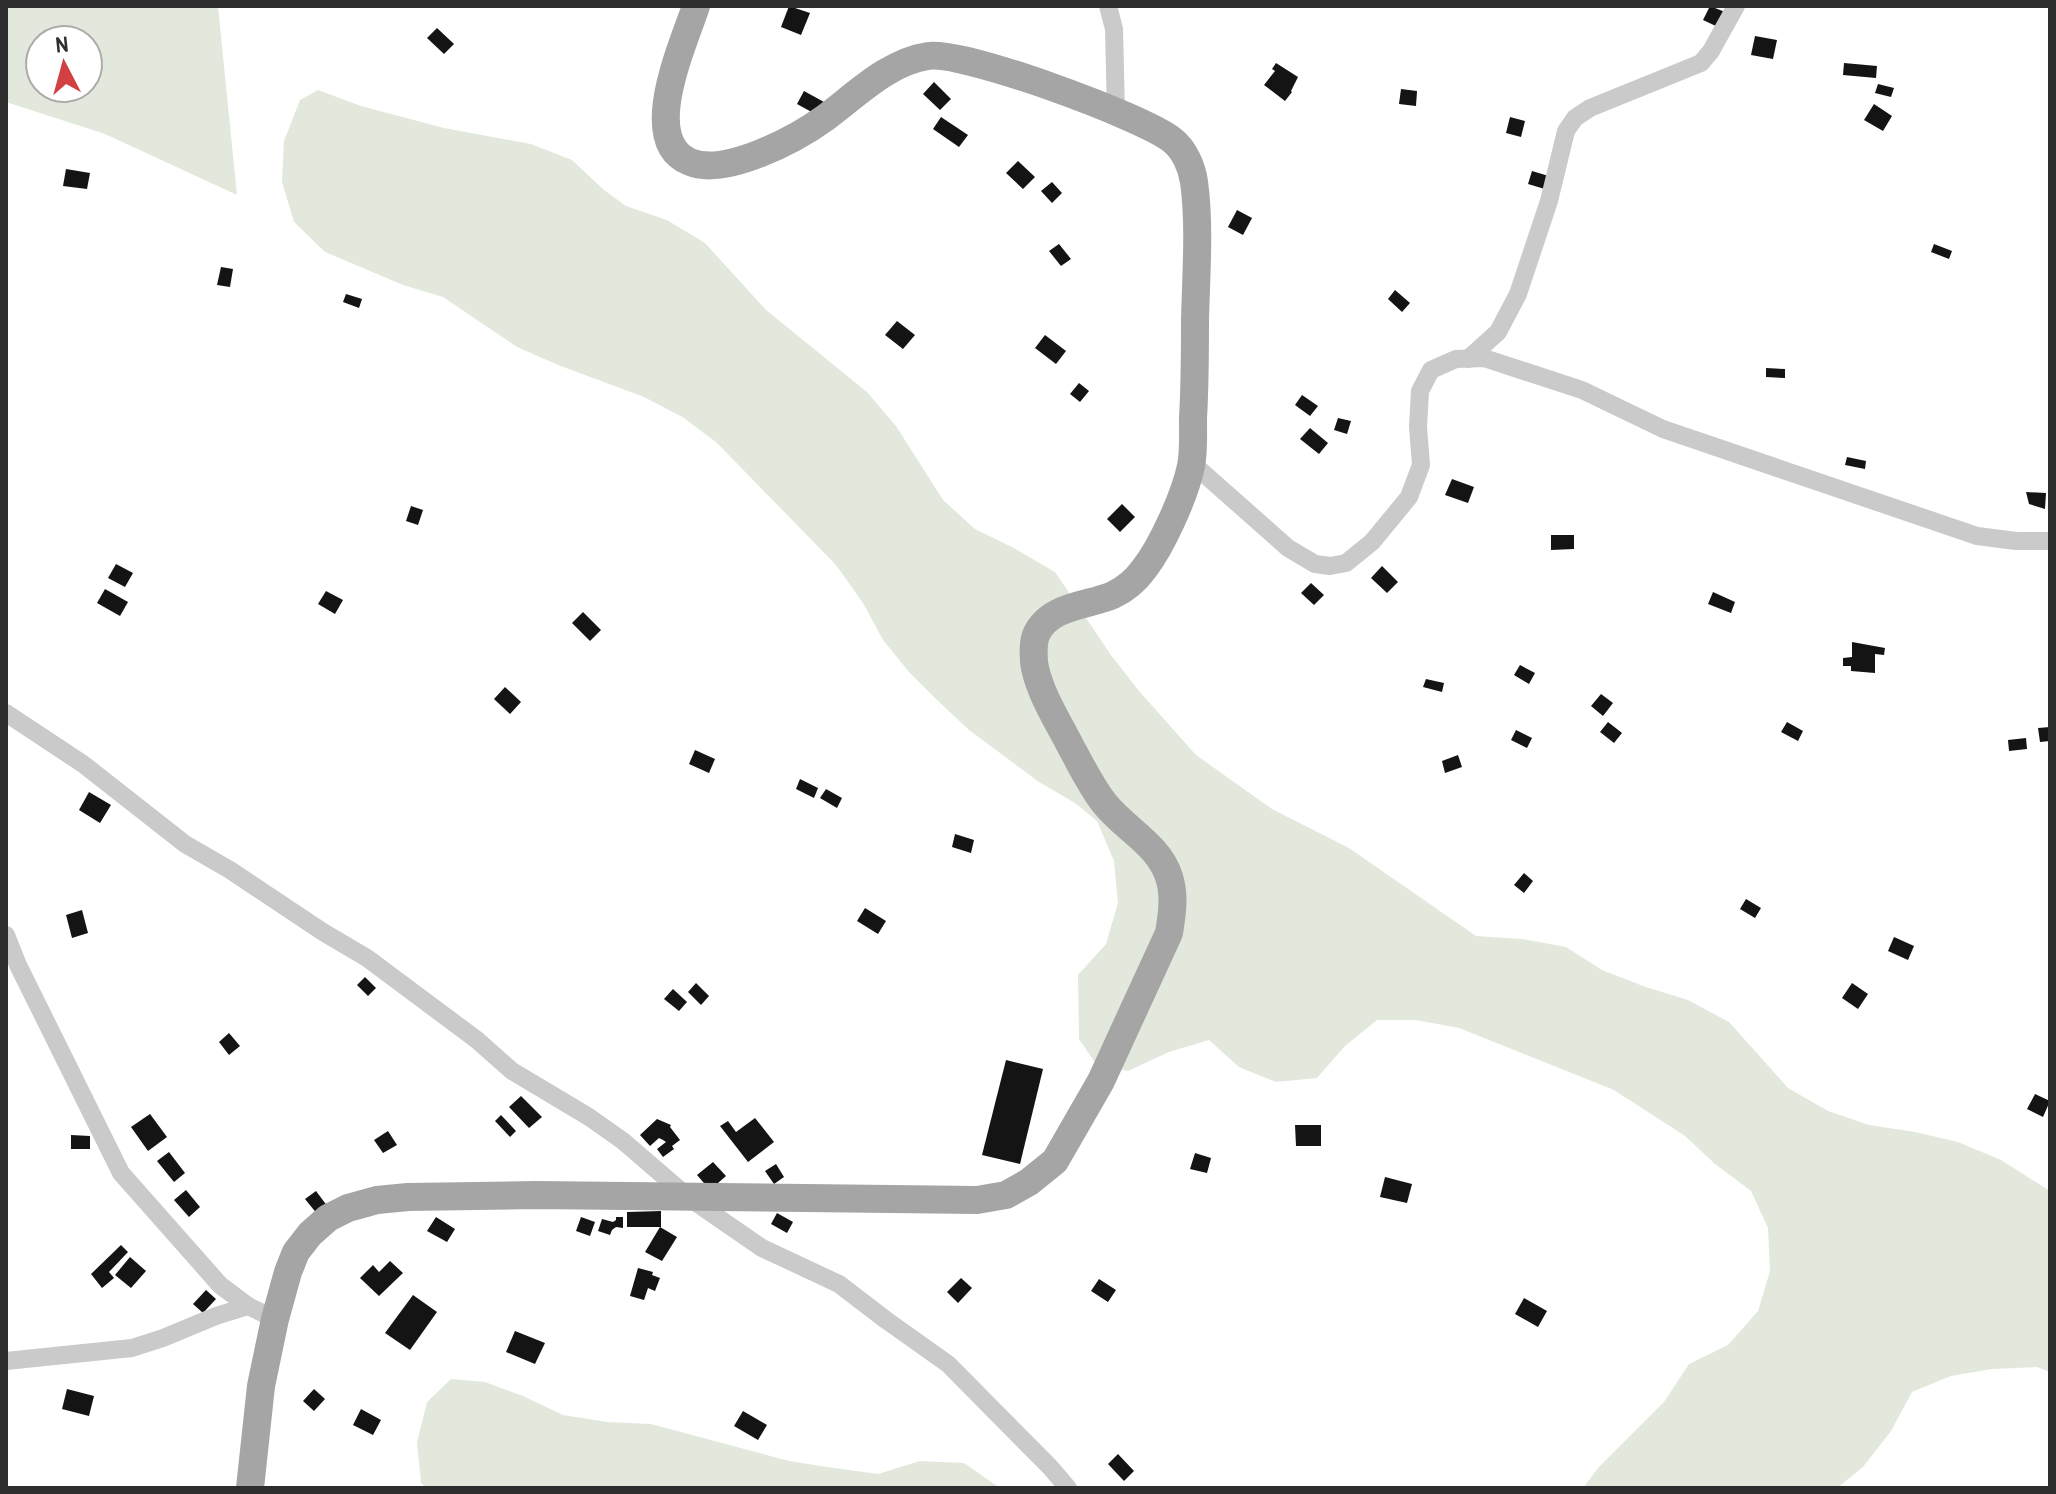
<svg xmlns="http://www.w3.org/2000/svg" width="2056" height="1494" font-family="'Archivo Narrow',sans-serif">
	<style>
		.green { fill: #e2e9dc; fill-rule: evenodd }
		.building { fill: #141414 }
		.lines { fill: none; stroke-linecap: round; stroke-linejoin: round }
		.street { stroke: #cacaca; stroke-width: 18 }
		.primary { stroke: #a5a5a5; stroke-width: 28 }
	</style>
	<rect width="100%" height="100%" fill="#fff"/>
	<g class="green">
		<path d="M6,6H218L237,195L105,134L6,102ZM40,40H88V88H40Z"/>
		<polygon points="318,90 361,106 444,128 531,144 572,160 604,190 626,206 667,220 705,243 766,310 867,392 896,426 943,500 975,529 1014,548 1055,572 1111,655 1139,691 1196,755 1272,809 1349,848 1476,936 1522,939 1566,947 1602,970 1643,986 1688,1000 1729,1022 1788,1088 1828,1111 1869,1125 1915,1132 1958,1142 2001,1160 2050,1191 2050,1372 2037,1367 1992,1369 1951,1376 1912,1392 1891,1431 1863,1467 1837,1488 1583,1488 1598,1468 1664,1402 1689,1364 1728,1345 1758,1311 1770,1271 1768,1228 1751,1191 1715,1164 1685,1136 1614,1090 1459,1028 1416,1020 1377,1020 1345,1046 1317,1078 1276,1082 1239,1067 1209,1040 1169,1052 1128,1071 1096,1064 1079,1039 1078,975 1106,944 1118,903 1114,861 1097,821 1075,803 1039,782 969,730 937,700 909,672 883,640 863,603 836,565 717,443 684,418 644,397 558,365 517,347 443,297 403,285 325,252 294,222 282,182 284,141 300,100"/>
		<polygon points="451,1379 485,1382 523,1396 563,1415 607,1422 651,1424 789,1461 834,1468 878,1474 920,1461 964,1463 1000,1488 427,1488 421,1483 417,1442 427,1402"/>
	</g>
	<g class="building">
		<polygon points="789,6 810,13 801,35 781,27"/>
		<polygon points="1710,6 1725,12 1718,27 1703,20"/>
		<polygon points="437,28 454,44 444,54 427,38"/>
		<polygon points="1755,36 1777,40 1773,59 1751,55"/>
		<polygon points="1276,63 1298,77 1291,91 1292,92 1285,101 1264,85 1275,71 1272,69"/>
		<polygon points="1844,63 1877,66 1876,78 1843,75"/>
		<polygon points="934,82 951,99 940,110 923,94"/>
		<polygon points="1878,84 1894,88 1891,97 1875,93"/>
		<polygon points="1401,89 1417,91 1416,106 1399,104"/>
		<polygon points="804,91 824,102 817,115 797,104"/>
		<polygon points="1874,104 1892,116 1883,131 1864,120"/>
		<polygon points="941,117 968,135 959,147 933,129"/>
		<polygon points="1510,117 1525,121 1521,137 1506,133"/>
		<polygon points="1018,161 1035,177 1023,189 1006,173"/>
		<polygon points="66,169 90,173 87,189 63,186"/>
		<polygon points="1532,171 1552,177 1548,190 1528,184"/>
		<polygon points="1052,182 1062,193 1052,203 1041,191"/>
		<polygon points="1237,210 1252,218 1243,235 1228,227"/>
		<polygon points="1059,244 1071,259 1061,266 1049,251"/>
		<polygon points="1934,244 1952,251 1949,259 1931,252"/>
		<polygon points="221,267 233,269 230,287 217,285"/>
		<polygon points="1395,290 1410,303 1402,312 1388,299"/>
		<polygon points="346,294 362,299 359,308 343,302"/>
		<polygon points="897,321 915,335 903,349 885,335"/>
		<polygon points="1045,335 1066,351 1056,364 1035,348"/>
		<polygon points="1766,368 1785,369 1785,378 1766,377"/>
		<polygon points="1079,383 1089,391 1080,402 1070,394"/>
		<polygon points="1302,395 1318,406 1310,416 1295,405"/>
		<polygon points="1338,418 1351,421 1347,434 1334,430"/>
		<polygon points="1310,428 1328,443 1319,454 1300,439"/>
		<polygon points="1847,457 1866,461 1865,469 1845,465"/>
		<polygon points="1452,479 1474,487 1468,503 1445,495"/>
		<polygon points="2026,492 2046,493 2045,509 2029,504"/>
		<polygon points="1122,504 1135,517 1120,532 1107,519"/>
		<polygon points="411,506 423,510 418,525 406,521"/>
		<polygon points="1551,535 1574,535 1574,549 1551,550"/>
		<polygon points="116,564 133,573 125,587 108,578"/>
		<polygon points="1382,566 1398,582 1387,593 1371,578"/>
		<polygon points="1311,583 1324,595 1314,605 1301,593"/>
		<polygon points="105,589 128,602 120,616 97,603"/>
		<polygon points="326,591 343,600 335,614 318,604"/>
		<polygon points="1713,592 1735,602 1731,613 1708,604"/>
		<polygon points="583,612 601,630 590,641 572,623"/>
		<polygon points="1852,642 1885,648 1884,655 1875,654 1875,673 1851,671 1851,666 1843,666 1843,658 1852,657"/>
		<polygon points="1520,665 1535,673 1529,684 1514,675"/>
		<polygon points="1426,679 1444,683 1442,692 1423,687"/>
		<polygon points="505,687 521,702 510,714 494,699"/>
		<polygon points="1601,694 1613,703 1603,716 1591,706"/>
		<polygon points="1608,722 1622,733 1614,743 1600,732"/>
		<polygon points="1787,722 1803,731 1798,741 1781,732"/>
		<polygon points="2050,727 2050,741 2040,742 2038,728"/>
		<polygon points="1516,730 1532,738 1527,748 1511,740"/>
		<polygon points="2026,738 2027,749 2009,751 2008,740"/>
		<polygon points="695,750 715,759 709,773 689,764"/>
		<polygon points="1458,755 1462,767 1445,773 1442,761"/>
		<polygon points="800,779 818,788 814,798 796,789"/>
		<polygon points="826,789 842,798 837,808 820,798"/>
		<polygon points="89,792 111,805 100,823 79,810"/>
		<polygon points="955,834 974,840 971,853 952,847"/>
		<polygon points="1524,873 1533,881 1524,893 1514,885"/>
		<polygon points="1746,899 1761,908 1755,918 1740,909"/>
		<polygon points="865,908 886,921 878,934 857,921"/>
		<polygon points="82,910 88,933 72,938 66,915"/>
		<polygon points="1894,937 1914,946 1908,960 1888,951"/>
		<polygon points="365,977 376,988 368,996 357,985"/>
		<polygon points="696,983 709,996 701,1005 688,992"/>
		<polygon points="1852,983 1868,994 1858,1009 1842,998"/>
		<polygon points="673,989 687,1002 679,1011 664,999"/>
		<polygon points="229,1033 240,1046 229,1055 219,1042"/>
		<polygon points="1006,1060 1043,1069 1020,1164 982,1155"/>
		<polygon points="2035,1094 2050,1101 2043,1117 2027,1109"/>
		<polygon points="521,1096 542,1117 529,1128 509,1107"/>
		<polygon points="150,1114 167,1137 148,1151 131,1127"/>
		<polygon points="501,1115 516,1131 510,1137 495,1121"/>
		<polygon points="755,1118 774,1142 748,1162 720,1126 728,1121 736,1132"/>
		<polygon points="657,1119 671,1125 670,1127 680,1140 672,1146 674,1149 663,1157 657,1149 666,1142 663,1140 659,1138 650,1146 640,1135"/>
		<polygon points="1295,1125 1321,1125 1321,1146 1296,1146"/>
		<polygon points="388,1131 397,1145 383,1153 374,1140"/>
		<polygon points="71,1135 90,1136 90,1149 71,1149"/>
		<polygon points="169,1152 185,1173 174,1182 157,1161"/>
		<polygon points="1195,1153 1211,1158 1207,1173 1190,1169"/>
		<polygon points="713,1162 726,1176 710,1190 697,1175"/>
		<polygon points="776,1164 784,1177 774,1184 765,1171"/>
		<polygon points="1385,1177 1412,1184 1407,1203 1380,1197"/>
		<polygon points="186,1190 200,1207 189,1217 174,1200"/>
		<polygon points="316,1191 328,1207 318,1215 305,1199"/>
		<polygon points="661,1211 661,1227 627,1227 627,1212"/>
		<polygon points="777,1213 793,1222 787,1233 771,1224"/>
		<polygon points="436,1217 455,1229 447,1242 427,1231"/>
		<polygon points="581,1217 595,1222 590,1236 576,1231"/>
		<polygon points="616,1217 623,1217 623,1228 616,1227 612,1230 610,1235 598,1231 602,1219 613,1222 616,1220"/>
		<polygon points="660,1227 677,1237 662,1261 645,1252"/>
		<polygon points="121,1245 128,1252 109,1272 114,1278 102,1288 91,1274"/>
		<polygon points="130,1257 146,1271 131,1288 115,1275"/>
		<polygon points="390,1261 403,1273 379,1296 360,1278 373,1265 379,1272"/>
		<polygon points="638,1268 653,1272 652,1275 660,1278 655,1291 648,1288 644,1300 630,1296"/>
		<polygon points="961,1278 972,1288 958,1303 947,1292"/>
		<polygon points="1099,1279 1116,1290 1108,1302 1091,1291"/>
		<polygon points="206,1290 216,1299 203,1313 193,1304"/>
		<polygon points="413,1295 437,1312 410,1350 385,1333"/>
		<polygon points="1524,1298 1547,1311 1538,1327 1515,1314"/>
		<polygon points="515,1331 545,1343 535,1364 506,1352"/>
		<polygon points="67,1389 94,1396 89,1416 62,1409"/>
		<polygon points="314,1389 325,1399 314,1411 303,1401"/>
		<polygon points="361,1409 381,1420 373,1435 353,1425"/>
		<polygon points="743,1411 767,1425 758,1440 734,1426"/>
		<polygon points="1118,1454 1134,1471 1124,1481 1108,1464"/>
	</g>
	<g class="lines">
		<g class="street">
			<polyline points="1108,6 1114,29 1116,112"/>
			<polyline points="1468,359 1498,332 1518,294 1549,201 1566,131 1575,118 1590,108 1701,63 1711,51 1736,6"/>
			<polyline points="1192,463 1288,548 1315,564 1330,566 1346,563 1372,542 1409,497 1421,465 1418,427 1420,391 1431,370 1456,359 1484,358 1582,390 1663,429 1977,536 2016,541 2050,541"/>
			<polyline points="6,713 83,764 185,844 230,870 323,932 367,958 477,1040 512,1071 589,1117 623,1141 688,1197 762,1248 839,1284 886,1320 948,1364 1050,1467 1068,1488"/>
			<polyline points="6,935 18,965 121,1173 220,1285 248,1306 275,1319"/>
			<polyline points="6,1361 132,1348 163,1338 216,1316 248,1306"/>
		</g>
		<path class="primary" d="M250,1488L261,1386L275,1319L288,1272L296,1252L310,1234L328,1218L348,1208L377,1200L408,1197L536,1195L977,1200L1006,1195L1029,1182L1055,1161L1101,1081L1169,933C1172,915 1175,895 1169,877C1159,845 1125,829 1105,804C1092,788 1082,767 1072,749C1059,723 1041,696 1035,668C1033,659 1033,643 1036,635C1049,605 1088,606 1113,595C1126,589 1136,580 1144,569C1162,546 1185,495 1191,466C1194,451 1193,434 1193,418C1195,385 1195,353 1195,320C1196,277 1200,224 1194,182C1192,167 1184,149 1172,140C1144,117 962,50 928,56C888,62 856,95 825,118C796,139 725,177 690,162C638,141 684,43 696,6"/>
	</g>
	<rect width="2056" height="1494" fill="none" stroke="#2d2d2d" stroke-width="16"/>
	<g transform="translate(64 64) rotate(354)"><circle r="38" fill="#ffffff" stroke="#ababab" stroke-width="2"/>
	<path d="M0-6L14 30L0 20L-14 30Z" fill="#d34042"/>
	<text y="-12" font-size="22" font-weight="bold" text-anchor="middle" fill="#2d2d2d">N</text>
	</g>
</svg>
